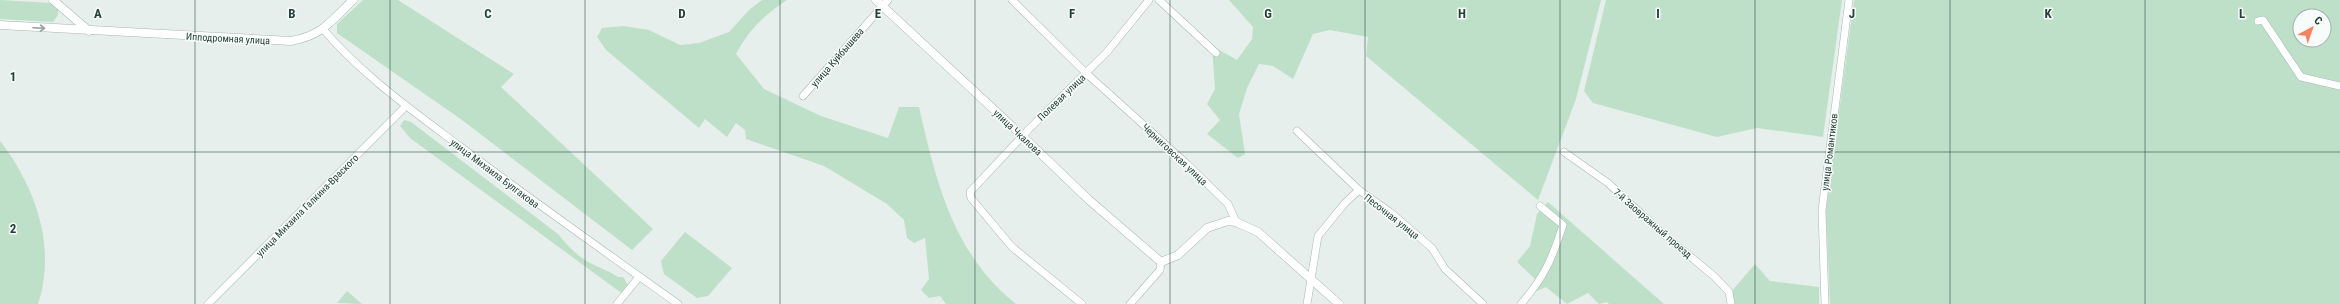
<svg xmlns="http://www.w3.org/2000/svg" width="2340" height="304" font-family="'Roboto Condensed',sans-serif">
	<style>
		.green { fill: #bfe0c8; fill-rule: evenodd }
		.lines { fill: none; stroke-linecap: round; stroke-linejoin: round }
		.minor-casing { stroke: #a8b8b2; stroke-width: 8 }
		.tertiary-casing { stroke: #a8b8b2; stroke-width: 9 }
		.minor { stroke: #fff; stroke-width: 7 }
		.tertiary { stroke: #fff; stroke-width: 8 }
		.oneway { stroke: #92a09c }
		.grid { fill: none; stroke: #24423a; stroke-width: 1; stroke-opacity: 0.55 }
		.labels { text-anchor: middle; stroke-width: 3; stroke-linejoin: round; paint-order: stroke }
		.street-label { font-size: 10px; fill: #24423a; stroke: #f7fbf9 }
		.grid-label { font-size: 13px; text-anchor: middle; font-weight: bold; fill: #24423a; stroke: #f7fbf9; stroke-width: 3; stroke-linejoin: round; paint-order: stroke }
	</style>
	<rect width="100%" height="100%" fill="#e6efeb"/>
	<g class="green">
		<polygon points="0,0 52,3 58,10 58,15 53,22 0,19"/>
		<polygon points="363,0 398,0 514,74 501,87 653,229 632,250 462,120 337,33 337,24"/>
		<path d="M762,0H787C765,14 748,31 736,54L764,89L821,116L888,138L899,107H919C936,181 953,254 1016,304H946L940,296L929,298L921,290L929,279L925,238L914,243L907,238L904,220L887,204L824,166L746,139L745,130L736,123L727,137L705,119L699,128L606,50L597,37L602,28L624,26L649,30L680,45L699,43L729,32L750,9Z"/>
		<polygon points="1229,0 1601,0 1576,99 1538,200 1366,56 1368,37 1330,30 1313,34 1293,79 1273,66 1259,64 1247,88 1239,114 1245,154 1238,158 1207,134 1220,120 1207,104 1215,89 1212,46 1237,60 1252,39 1253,27"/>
		<polygon points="1606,0 1842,0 1823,137 1757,128 1717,137 1593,103 1584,91"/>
		<path d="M1854,0H2340V304H1830L1826,210ZM2300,16H2324V40H2300Z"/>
		<path d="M404,120L411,122L558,234C567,245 577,256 590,263C600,268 609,271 618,277H623L628,285L624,291L620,292L410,138L400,126Z"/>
		<path d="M0,141C35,186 57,247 38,304H0Z"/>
		<polygon points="1548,202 1664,304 1609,304 1607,302 1599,304 1588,293 1567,304 1546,287 1537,291 1533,288 1535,279 1517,262 1530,246 1537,214"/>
		<polygon points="685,232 732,268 708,296 697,298 664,274 661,261"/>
		<polygon points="1755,264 1770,281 1819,287 1819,304 1729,304 1731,292"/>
		<polygon points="347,291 362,304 337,303"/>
	</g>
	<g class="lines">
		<g class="minor-casing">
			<g id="minor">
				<polyline points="1012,0 1086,73 1187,164 1228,204 1236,222"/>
				<polyline points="1159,0 1216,53"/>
				<polyline points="2258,21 2263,20 2301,77 2340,86"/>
				<path d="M323,29C362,75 413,111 461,147C533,201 605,252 678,304"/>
				<polyline points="803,96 888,0"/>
				<polyline points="1297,131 1359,190 1390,212 1432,248 1445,269 1483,304"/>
				<polyline points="1564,152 1608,183 1662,233 1715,277 1729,292 1731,304"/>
				<polyline points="208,304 406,106"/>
				<polyline points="617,304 639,277"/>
				<polyline points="1082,304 1012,247 971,198 970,192 1029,129 1107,52 1149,0"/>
				<polyline points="1130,304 1160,270 1161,262"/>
				<polyline points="1307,304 1318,236 1345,203 1359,190"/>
				<path d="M1521,304C1545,276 1552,259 1563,225L1540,206"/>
				<polyline points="1825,304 1822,210 1849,0"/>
			</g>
		</g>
		<g class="tertiary-casing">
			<g id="tertiary">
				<polyline points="53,0 89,31"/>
				<polyline points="876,0 1017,131 1089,200 1161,262 1178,255 1207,228 1228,221 1236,222 1258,232 1339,304"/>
				<path d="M0,25L291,41C323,35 330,22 353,0"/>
			</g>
		</g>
		<use href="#minor" class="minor"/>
		<use href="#tertiary" class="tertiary"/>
	</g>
	<defs><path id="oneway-shaft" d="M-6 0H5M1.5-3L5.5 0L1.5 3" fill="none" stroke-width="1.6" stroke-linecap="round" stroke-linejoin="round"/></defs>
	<use class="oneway" href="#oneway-shaft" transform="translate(39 28) rotate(3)"/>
	<path class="grid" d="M195,0V304M390,0V304M585,0V304M780,0V304M975,0V304M1170,0V304M1365,0V304M1560,0V304M1755,0V304M1950,0V304M2145,0V304M0,152H2340"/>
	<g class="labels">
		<g class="street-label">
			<text transform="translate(228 38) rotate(3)" y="4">Ипподромная улица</text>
			<text transform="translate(837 57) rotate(-49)" y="4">улица Куйбышева</text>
			<text transform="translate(1061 97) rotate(-44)" y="4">Полевая улица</text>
			<text transform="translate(1018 132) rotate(43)" y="4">улица Чкалова</text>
			<text transform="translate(1829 152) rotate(-83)" y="4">улица Романтиков</text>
			<text transform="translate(1175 154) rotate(43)" y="4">Черниговская улица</text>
			<text transform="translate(495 173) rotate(37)" y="4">улица Михаила Булгакова</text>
			<text transform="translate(307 205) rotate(-45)" y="4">улица Михаила Галкина-Враского</text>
			<text transform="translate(1392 216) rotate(38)" y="4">Песочная улица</text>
			<text transform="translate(1653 223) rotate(41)" y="4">7-й Заовражный проезд</text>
		</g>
	</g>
	<g class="grid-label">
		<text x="98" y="18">A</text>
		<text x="292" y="18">B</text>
		<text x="488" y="18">C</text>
		<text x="682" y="18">D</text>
		<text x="878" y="18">E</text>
		<text x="1072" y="18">F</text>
		<text x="1268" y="18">G</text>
		<text x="1462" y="18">H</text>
		<text x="1658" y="18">I</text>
		<text x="1852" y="18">J</text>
		<text x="2048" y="18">K</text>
		<text x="2242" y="18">L</text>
		<text x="13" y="81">1</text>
		<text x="13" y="233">2</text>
	</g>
	<g transform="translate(2312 28) rotate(40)"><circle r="19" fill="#f7fbf9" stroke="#a3b1ad"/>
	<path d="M0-3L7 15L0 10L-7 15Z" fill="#f4845f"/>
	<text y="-6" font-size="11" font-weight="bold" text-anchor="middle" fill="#24423a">С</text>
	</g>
</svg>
